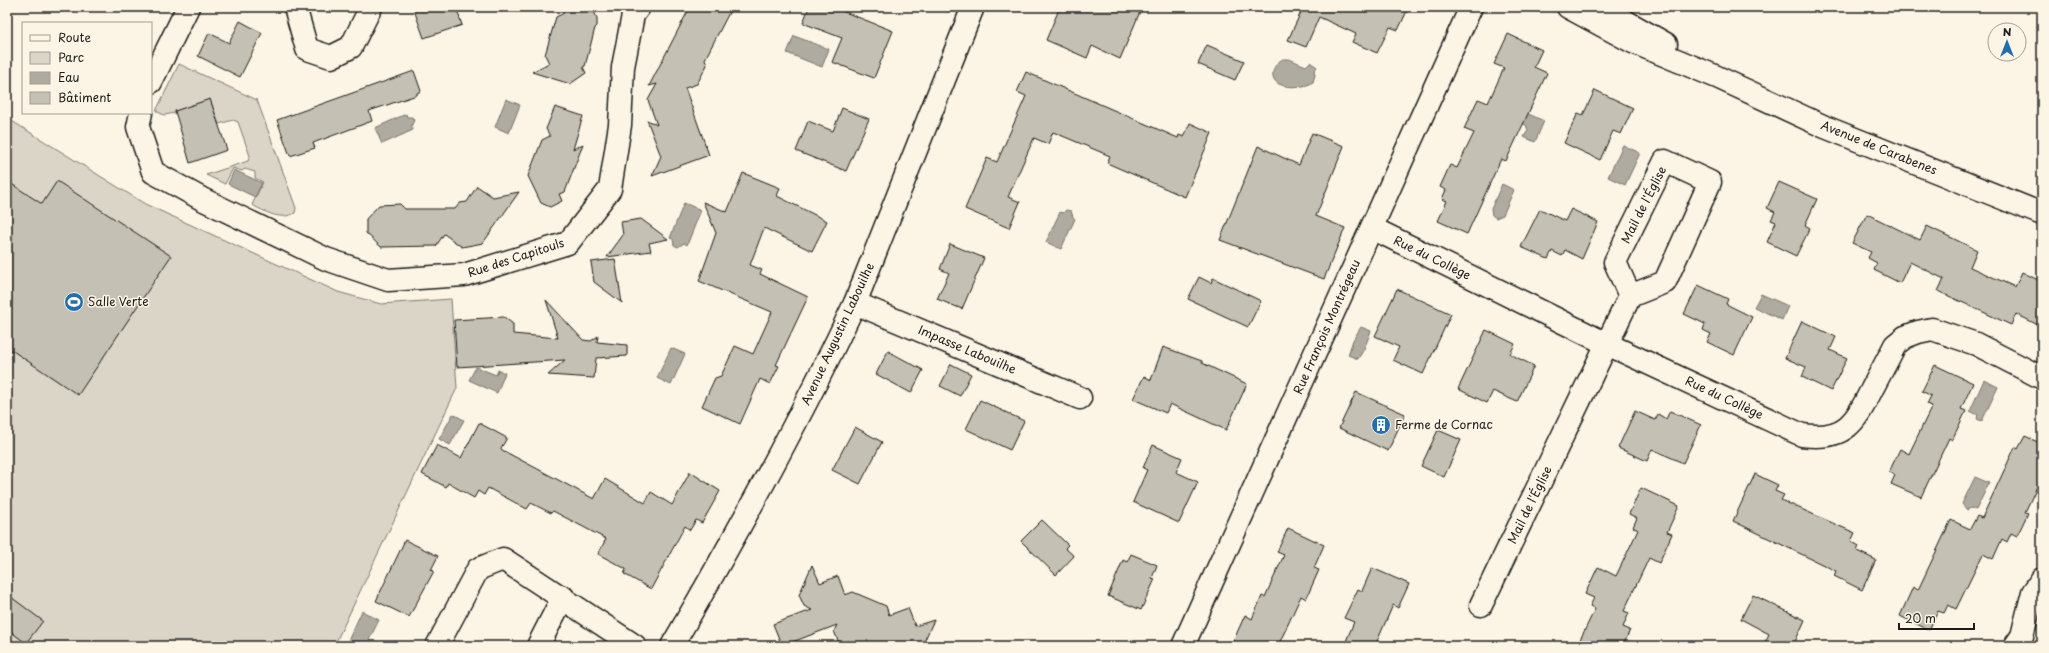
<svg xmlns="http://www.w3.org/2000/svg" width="2049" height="653" font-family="'Playpen Sans',sans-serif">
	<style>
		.green { fill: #dbd5c8; stroke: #7c7872 }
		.water { fill: #b0aba1; stroke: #75726c }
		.building { fill: #c4c0b3; stroke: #1c1c1c }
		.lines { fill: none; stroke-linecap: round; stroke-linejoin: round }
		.minor-casing { stroke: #1c1c1c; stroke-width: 25 }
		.minor { stroke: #fcf5e5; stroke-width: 22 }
		.labels { text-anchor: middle; stroke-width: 3; stroke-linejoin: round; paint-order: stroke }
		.street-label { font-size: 12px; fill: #1c1c1c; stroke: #fcf5e5 }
		.poi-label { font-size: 12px; fill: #1c1c1c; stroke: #fcf5e5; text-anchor: start }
	</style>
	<rect width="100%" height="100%" fill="#fcf5e5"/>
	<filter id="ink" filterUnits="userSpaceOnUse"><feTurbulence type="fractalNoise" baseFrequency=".025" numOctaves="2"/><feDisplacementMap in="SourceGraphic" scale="8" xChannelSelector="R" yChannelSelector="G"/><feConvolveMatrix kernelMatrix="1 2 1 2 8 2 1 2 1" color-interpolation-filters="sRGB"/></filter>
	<g filter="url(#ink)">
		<g class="green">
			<path d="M179,64L257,100L296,208L295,213C280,221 266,212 252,205L263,182L255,178V172L245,169L242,171L233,168L225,184L206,175L248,161L250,156L238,122L233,120L219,124L210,99L175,111V113L164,115L156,111Z"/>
			<polygon points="7,118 145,204 338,292 381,304 451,299 457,388 334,646 7,646"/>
		</g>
		<g class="water">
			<polygon points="794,36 829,49 822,67 787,53"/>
			<path d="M1283,59H1289L1306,66L1310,62L1317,67L1314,71L1315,75L1313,82C1306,88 1286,88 1279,84C1268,78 1273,64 1283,59Z"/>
			<polygon points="506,99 520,105 509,133 495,127"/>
			<polygon points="1524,112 1544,121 1535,142 1524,137 1528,130 1526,125 1519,122"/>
			<polygon points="406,114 407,117 412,117 414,120 411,127 413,130 382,144 375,128"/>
			<polygon points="1623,145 1640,153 1625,185 1608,177"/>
			<polygon points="234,170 262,183 255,197 228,184"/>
			<polygon points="1502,184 1514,190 1503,215 1496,218 1492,215 1491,209"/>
			<polygon points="684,203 701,210 687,245 684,243 678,247 674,245 673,239 670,238"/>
			<polygon points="1066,210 1071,211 1073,217 1075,219 1061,249 1046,242 1060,212 1063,213"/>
			<polygon points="1761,294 1788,306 1782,320 1754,307"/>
			<polygon points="1361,327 1371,331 1364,349 1358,359 1348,355 1353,340"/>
			<polygon points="671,348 685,354 671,385 657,378"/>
			<polygon points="476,367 496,375 498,370 505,373 497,393 469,380"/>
			<polygon points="1984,380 1998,387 1982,421 1977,419 1978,415 1970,411"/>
			<polygon points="453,414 464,420 450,445 439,439"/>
			<polygon points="1975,477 1989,483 1976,510 1971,508 1967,510 1962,504"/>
			<polygon points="362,611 379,620 366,646 348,646 346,645"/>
		</g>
		<g class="building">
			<polygon points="413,7 456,7 462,25 424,38"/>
			<polygon points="561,7 592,7 597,18 597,26 595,28 585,66 583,67 586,73 570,84 532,72 549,63 545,55 556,17 564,13"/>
			<polygon points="690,7 732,7 705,59 707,65 697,84 685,88 709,155 652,176 661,156 647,120 657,125 648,100 657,84 649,86"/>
			<polygon points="809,7 832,7 893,31 874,78 832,62 842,38 803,23"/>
			<polygon points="1060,7 1142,7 1120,59 1092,46 1087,58 1046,40"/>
			<polygon points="1296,7 1409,7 1398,30 1390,27 1377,53 1352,42 1356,34 1319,17 1306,47 1288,40 1302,10"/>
			<polygon points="240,21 262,33 240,77 198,56 209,33 229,43"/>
			<polygon points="1508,34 1542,50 1534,67 1547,73 1506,161 1501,159 1467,234 1438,221 1447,201 1442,199 1446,190 1440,187 1450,165 1457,168 1474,133 1464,129 1478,99 1488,103 1504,68 1494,64"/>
			<polygon points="1207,45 1244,61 1235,80 1198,64"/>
			<polygon points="414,71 421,91 417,93 417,95 369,111 372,121 313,143 315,148 290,156 277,120"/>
			<polygon points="1026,72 1178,138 1179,135 1184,137 1190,123 1212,133 1185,197 1107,163 1110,156 1053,132 1048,144 1034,138 1008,197 1020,202 1009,228 965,209 987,158 997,162 1026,96 1017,92"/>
			<polygon points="1595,90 1633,108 1621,134 1613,131 1600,160 1564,143 1578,113 1583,115"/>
			<polygon points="210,99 227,150 190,163 175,111"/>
			<polygon points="555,107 583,116 573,149 583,144 565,192 559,194 562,201 550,207 541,203 528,176 542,140 550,136 546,129"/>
			<polygon points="842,108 869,119 846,171 796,151 808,121 833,131"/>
			<polygon points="1312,133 1344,146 1316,216 1345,228 1324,279 1220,240 1258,146 1299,165"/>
			<polygon points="743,173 780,188 777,196 827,221 812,251 764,228 750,265 762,270 760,274 808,297 776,365 779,366 770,384 760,379 740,424 702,406 715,378 721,376 735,346 753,354 772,312 699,281 716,233 703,202 727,212"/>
			<polygon points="7,181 42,204 57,181 171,256 78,395 7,347"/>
			<polygon points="1779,182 1817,199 1805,225 1810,228 1796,256 1767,242 1776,222 1771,220 1775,212 1767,208"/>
			<polygon points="477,186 493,197 519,192 483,243 462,247 444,234 436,246 381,247 366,233 366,219 379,205 400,204 405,209 455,209 460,203 467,202"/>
			<polygon points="1540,209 1565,221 1571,209 1598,222 1582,259 1565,250 1562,256 1552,251 1548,259 1521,247"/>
			<polygon points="1867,214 1920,240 1927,226 1977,250 1970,267 2015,287 2022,272 2042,282 2042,327 2016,314 2011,325 1938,291 1944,279 1910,262 1900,283 1874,270 1877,263 1868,258 1871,252 1852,243"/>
			<polygon points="641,219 668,239 649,243 651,251 607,257 623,235 621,222"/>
			<polygon points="950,244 984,258 962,309 937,299 949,273 940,269"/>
			<polygon points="615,259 622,303 594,282 591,262"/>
			<polygon points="1199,277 1211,283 1213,278 1261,301 1248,327 1188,299"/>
			<polygon points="1698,285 1728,299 1726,304 1752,317 1734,355 1707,342 1711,334 1703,330 1705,324 1684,314"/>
			<polygon points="1397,289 1451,314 1423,374 1393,360 1399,347 1375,336"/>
			<polygon points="546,300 583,340 591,341 598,336 597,342 627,345 627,356 596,358 594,378 548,375 565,360 457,367 454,320 504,317 513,324 513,334 558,338"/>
			<polygon points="1802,321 1836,337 1830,350 1847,358 1831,391 1802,377 1806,367 1785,358"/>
			<polygon points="1486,330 1515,344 1510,354 1534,366 1517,402 1493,391 1487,403 1458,389"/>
			<polygon points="1163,347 1202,361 1202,363 1247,384 1226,430 1170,404 1166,413 1133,399 1144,376 1151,380"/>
			<polygon points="888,351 923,370 911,393 876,374"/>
			<polygon points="951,364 971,374 960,396 940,386"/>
			<polygon points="1935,365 1973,383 1961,409 1966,411 1952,440 1949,438 1921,497 1891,484 1895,475 1889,472 1900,449 1909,454 1932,406 1927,404 1931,396 1922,391"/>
			<polygon points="1356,392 1405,414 1388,451 1339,428"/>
			<polygon points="980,400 1024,421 1010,450 966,429"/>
			<polygon points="1635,411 1655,420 1658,414 1666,419 1670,411 1701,425 1683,463 1652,449 1647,461 1618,448"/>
			<polygon points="479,423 507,438 501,448 502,450 594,499 605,479 645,503 651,492 672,505 690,472 720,491 702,523 696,520 690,530 685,526 651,589 624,574 626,569 598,554 606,539 553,511 551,513 531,503 527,509 488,488 484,495 478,491 474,498 448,483 446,487 422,474 437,445 461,458"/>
			<polygon points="855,427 882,442 860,484 832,470"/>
			<polygon points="1438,430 1461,440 1444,477 1421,466"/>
			<polygon points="2025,436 2042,444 2042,476 2025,512 2028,513 2017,536 2011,533 2007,542 2002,539 1993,559 1983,554 1956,609 1948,605 1944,613 1938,611 1929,630 1900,616 1913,587 1918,590 1951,520 1970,529 1977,516 1982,518 2015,447 2018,449"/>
			<polygon points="1153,445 1182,458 1176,472 1198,482 1179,523 1133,502 1147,470 1143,468"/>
			<polygon points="1755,474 1778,485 1775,491 1784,495 1781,500 1855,533 1851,541 1859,546 1857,551 1876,560 1862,590 1834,576 1836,571 1733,521"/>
			<polygon points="1641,488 1679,506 1667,532 1672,534 1659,563 1649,558 1624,611 1629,613 1623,627 1630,630 1623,646 1577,646 1595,609 1590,606 1594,598 1585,594 1598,567 1616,576 1638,530 1633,527 1637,518 1629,514"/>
			<polygon points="1042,520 1068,545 1065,548 1074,556 1056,575 1021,541"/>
			<polygon points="1288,528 1324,545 1314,568 1319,570 1306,599 1301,596 1278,646 1231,646 1245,615 1252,619 1262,596 1265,597 1284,555 1277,552"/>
			<polygon points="405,540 438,556 431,570 434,571 409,617 376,601"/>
			<polygon points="1131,554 1157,565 1152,578 1155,579 1141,610 1108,596 1123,560 1127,562"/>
			<polygon points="812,565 820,583 838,576 845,595 853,592 886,606 889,615 908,608 915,626 934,620 922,646 844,646 839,643 834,631 837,625 782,646 773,624 812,610 804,606 799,595"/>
			<polygon points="1372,568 1409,584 1398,608 1393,605 1375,646 1344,646 1354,622 1344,618 1358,589 1362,591"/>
			<polygon points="7,594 43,621 26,643 7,629"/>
			<polygon points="1753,595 1805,620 1793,646 1763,646 1769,634 1741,619"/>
		</g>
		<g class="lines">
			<g class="minor-casing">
				<g id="minor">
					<polyline points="295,7 307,49 331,57 351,47 371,7"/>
					<polyline points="1568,7 1633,42 1717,77 1825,127 2042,214"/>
					<polyline points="1609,12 1666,44"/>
					<polyline points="151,82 188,7"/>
					<polyline points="141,113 138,127 153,172 202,199 326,259 388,280 464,275 568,243 610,189 620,125 623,67 633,15 639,7"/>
					<path d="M1372,228L1607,344L1802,435C1845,441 1855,423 1872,389C1880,374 1888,359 1895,345L1905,337L1918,332L1932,329L1976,344L2042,378"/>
					<polyline points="855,303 1080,398"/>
					<polyline points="1481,605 1630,296 1665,282 1710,182 1665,161 1615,262 1630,296"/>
					<polyline points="437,646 478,569 503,559 635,646"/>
					<polyline points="538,646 563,597"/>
					<path d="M672,646C737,534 800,420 855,303L973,7"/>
					<polyline points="1183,646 1471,7"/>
					<polyline points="2015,646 2022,636 2033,592 2042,579"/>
				</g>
			</g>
			<use href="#minor" class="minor"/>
		</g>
	</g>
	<defs>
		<g id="stadium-disc" transform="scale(1)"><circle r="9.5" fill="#1f6fb2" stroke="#fcf5e5"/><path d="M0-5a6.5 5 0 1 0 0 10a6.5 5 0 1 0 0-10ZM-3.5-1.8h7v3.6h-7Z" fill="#fff"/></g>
		<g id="building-disc" transform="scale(1)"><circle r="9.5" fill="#1f6fb2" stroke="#fcf5e5"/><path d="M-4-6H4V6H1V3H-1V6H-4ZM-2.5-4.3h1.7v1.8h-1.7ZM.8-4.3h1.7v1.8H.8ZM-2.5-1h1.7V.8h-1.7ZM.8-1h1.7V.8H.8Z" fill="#fff"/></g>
	</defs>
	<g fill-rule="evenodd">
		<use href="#stadium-disc" x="74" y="302"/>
		<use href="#building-disc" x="1381" y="425"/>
	</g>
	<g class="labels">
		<g class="street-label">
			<text transform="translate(1879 148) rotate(22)" y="4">Avenue de Carabenes</text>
			<text transform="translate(1644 205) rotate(-63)" y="4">Mail de l'Église</text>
			<text transform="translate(516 258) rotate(-18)" y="4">Rue des Capitouls</text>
			<text transform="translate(1432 258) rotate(26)" y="4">Rue du Collège</text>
			<text transform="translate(1327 327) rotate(-66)" y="4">Rue François Montrégeau</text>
			<text transform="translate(838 334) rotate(-65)" y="4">Avenue Augustin Labouilhe</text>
			<text transform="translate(967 350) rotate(23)" y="4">Impasse Labouilhe</text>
			<text transform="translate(1724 398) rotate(25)" y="4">Rue du Collège</text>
			<text transform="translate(1530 505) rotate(-64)" y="4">Mail de l'Église</text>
		</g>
		<g class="poi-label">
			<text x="88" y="306">Salle Verte</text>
			<text x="1395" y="429">Ferme de Cornac</text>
		</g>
	</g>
	<rect width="2049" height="653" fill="none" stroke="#fcf5e5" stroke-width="24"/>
	<rect x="12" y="12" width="2025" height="629" fill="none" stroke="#1c1c1c" stroke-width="1.5" filter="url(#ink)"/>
	<rect x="22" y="22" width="130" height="92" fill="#fcf5e5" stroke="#a29e95"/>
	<rect x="30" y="35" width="20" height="6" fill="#fcf5e5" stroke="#a29e95"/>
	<text x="58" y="42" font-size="12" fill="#1c1c1c">Route</text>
	<rect x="30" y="52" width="20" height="12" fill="#dbd5c8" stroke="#a29e95"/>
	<text x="58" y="62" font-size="12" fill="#1c1c1c">Parc</text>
	<rect x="30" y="72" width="20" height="12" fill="#b0aba1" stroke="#a29e95"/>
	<text x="58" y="82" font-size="12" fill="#1c1c1c">Eau</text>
	<rect x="30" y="92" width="20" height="12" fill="#c4c0b3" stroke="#a29e95"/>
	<text x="58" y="102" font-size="12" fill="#1c1c1c">Bâtiment</text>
	<g transform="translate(2007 42)"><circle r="19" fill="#fcf5e5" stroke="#a29e95"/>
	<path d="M0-3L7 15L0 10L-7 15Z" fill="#1f6fb2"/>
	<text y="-6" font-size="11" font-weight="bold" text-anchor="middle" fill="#1c1c1c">N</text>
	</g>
	<path d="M1899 623v6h75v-6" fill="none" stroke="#1c1c1c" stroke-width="2"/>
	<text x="1905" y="623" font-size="12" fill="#1c1c1c" stroke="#fcf5e5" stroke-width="3" paint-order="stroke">20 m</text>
</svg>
